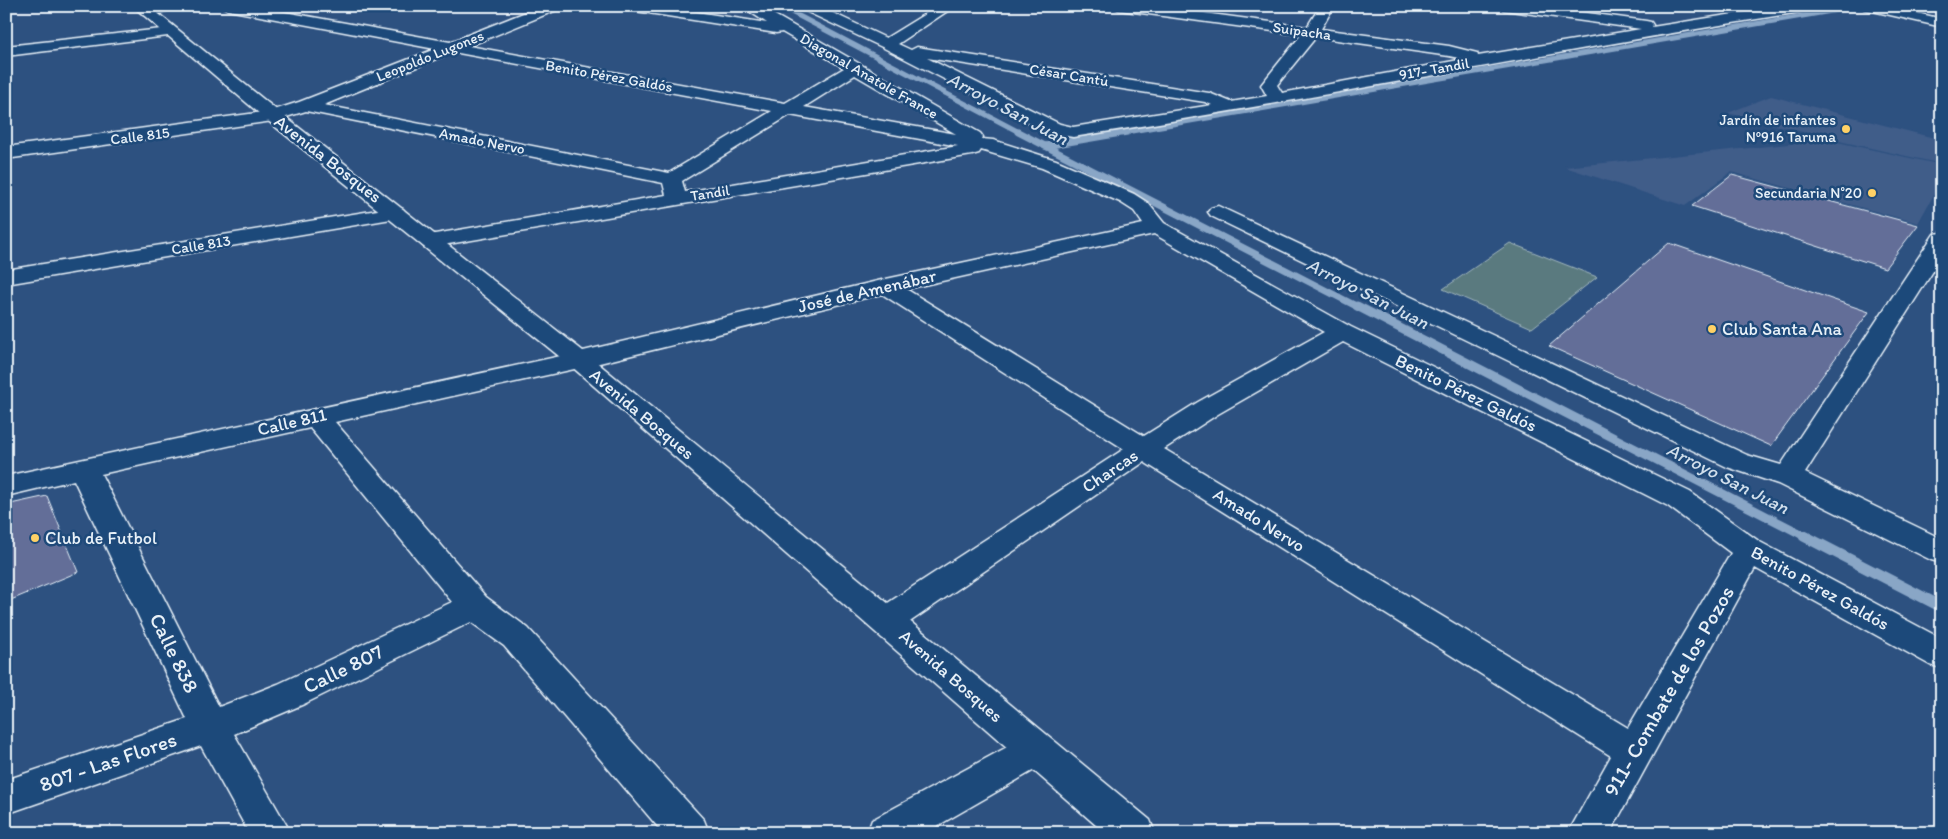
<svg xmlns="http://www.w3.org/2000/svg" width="1948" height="839" font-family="Itim,sans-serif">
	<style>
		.built { fill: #405d89 }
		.green { fill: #5a7a7f; stroke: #a1b6bc }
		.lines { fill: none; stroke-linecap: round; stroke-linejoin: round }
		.stream-far3 { stroke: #89a6c6; stroke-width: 5 }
		.stream-far2 { stroke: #89a6c6; stroke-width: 7 }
		.stream-far1 { stroke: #89a6c6; stroke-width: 9 }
		.stream { stroke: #89a6c6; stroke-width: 11 }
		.building { fill: #636e98; stroke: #e8f1f8 }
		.minor-casing { stroke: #e8f1f8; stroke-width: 3 }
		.major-casing { stroke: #e8f1f8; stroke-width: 3 }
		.minor { fill: #1f4a7a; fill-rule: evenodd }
		.major { fill: #1f4a7a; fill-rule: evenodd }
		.poi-dot { fill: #ffd166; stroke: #1f4a7a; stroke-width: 2 }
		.labels { text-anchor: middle; stroke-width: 5; stroke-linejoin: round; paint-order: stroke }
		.far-street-label { font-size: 15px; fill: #e8f1f8; stroke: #1f4a7a }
		.far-poi-label { font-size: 15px; fill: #e8f1f8; stroke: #1f4a7a; text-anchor: end }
		.street-label { font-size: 18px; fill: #e8f1f8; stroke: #1f4a7a }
		.poi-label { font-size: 18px; fill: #e8f1f8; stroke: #1f4a7a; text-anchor: start }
		.water-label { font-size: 19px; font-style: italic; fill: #d0deeb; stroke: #1f4a7a }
		.near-street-label { font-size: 21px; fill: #e8f1f8; stroke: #1f4a7a }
	</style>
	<rect width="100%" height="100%" fill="#2d5180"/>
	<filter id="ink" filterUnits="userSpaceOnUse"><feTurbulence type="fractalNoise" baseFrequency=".02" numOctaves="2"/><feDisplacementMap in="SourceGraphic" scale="10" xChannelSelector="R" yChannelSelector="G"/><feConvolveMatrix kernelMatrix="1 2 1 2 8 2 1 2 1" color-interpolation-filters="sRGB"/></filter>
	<g filter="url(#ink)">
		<g class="built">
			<polygon points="1771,96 1942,140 1942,164 1826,138 1728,113"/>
			<polygon points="1828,140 1942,165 1942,180 1918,223 1731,172 1685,206 1565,167"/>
		</g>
		<polygon class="green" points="1510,243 1597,277 1532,328 1443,289"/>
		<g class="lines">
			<g class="stream-far3">
				<polyline points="780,6 1021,133"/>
				<polyline points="1120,133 1861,6"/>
			</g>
			<g class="stream-far2">
				<polyline points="1018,132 1360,308"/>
				<polyline points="1045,146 1127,132"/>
			</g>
			<polyline class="stream-far1" points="1357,306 1807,537"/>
			<polyline class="stream" points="1804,536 1942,607"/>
		</g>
		<g class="building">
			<polygon points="1732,175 1918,225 1885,268 1692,206"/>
			<polygon points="1669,243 1869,312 1771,446 1549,346"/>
			<polygon points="47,496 78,572 6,602 6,505"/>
		</g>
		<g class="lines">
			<g class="minor-casing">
				<g id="minor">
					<polygon points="152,6 175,6 173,9 148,16 143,15 141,12 143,9"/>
					<path d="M221,6H252L450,42L541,6H561L559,9L469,46L785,103L844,68L782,32L776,33L629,10L622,6H658L767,23L741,6H759L980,133L983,137L982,139L993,140L1056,160L1134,194L1148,203L1164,223L1351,327L1690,492L1760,542L1942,639V668L1930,665L1755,568L1610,833H1568L1611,756L1144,462L898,630L886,634L874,630L869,621L874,612L1124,449L882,294L579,368L335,422L486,597L528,628L704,820L709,833H663L504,646L471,622L304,704L234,734L291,833H249L201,746L6,814V780L187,719L74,480L6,496V476L579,352L886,279L1143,224L1134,211L1120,202L1042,168L981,150L979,153L972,155L431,247L423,246L420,241L423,236L666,195L663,183L306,111L273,121L6,159V147L271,111L299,102L435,49L228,10ZM453,52L772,111L669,173L324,105ZM855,75L956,134L804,107ZM790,115L958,146L685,192L682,181ZM1154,234L1324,332L1198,402L1144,436L906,289ZM1343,342L1668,506L1731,553L1628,728L1164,449L1218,414ZM310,428L452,602L278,684L219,707L101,474Z"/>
					<path d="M799,6H818L886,38L938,6H955L898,44L911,50L917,47L1209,93L1231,102L1267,96L1261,85L1301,35L1119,10L1112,6H1152L1307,27L1320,6H1334L1321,29L1449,46L1477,53L1478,56L1641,29L1504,10L1497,6H1537L1646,21L1651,22L1653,25L1652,27L1784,6H1820L1813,10C1566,49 1320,98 1073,137L1049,133L882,47L801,9ZM1316,37L1449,56L1464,59L1282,93L1277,85ZM927,58L1205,102L1212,105L1073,127L1060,124Z"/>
					<polygon points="1862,6 1888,6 1942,19 1942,27 1864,9"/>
					<polygon points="171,28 176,29 178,32 176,35 6,56 6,46"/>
					<polygon points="1218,206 1747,455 1781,465 1934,234 1942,233 1942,257 1805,473 1942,539 1942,563 1931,560 1778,484 1727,467 1211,216 1208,212 1211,208"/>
					<polygon points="396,207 403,209 406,213 403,217 6,284 6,270"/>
					<polygon points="1036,734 1050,739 1055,750 1050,761 925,833 867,833 872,820 1022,739"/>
				</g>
			</g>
			<g class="major-casing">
				<polygon id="major" points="133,6 149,6 279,112 588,355 1150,820 1155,833 1105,833 570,365 267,120"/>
			</g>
			<use href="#minor" class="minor"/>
			<use href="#major" class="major"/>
		</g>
	</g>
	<g class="poi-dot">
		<circle cx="1846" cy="129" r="5"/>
		<circle cx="1872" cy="193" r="5"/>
		<circle cx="1712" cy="329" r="5"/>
		<circle cx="35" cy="538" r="5"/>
	</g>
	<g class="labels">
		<g class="far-street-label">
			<text transform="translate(1302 31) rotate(8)" y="5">Suipacha</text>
			<text transform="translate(430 56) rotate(-22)" y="5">Leopoldo Lugones</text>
			<text transform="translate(1434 69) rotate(-10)" y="5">917- Tandil</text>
			<text transform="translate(1069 75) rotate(9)" y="5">César Cantú</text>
			<text transform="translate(609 76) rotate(10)" y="5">Benito Pérez Galdós</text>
			<text transform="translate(869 76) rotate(30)" y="5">Diagonal Anatole France</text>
			<text transform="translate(140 136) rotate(-7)" y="5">Calle 815</text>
			<text transform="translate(482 141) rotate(11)" y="5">Amado Nervo</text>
			<text transform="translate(710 193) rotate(-9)" y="5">Tandil</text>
			<text transform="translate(201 245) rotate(-9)" y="5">Calle 813</text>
		</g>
		<g class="far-poi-label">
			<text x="1836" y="125">Jardín de infantes<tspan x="1836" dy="17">Nº916 Taruma</tspan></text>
			<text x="1862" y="198">Secundaria N°20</text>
		</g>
		<g class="street-label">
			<text transform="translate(328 159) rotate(38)" y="6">Avenida Bosques</text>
			<text transform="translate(867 291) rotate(-13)" y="6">José de Amenábar</text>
			<text transform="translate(1466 393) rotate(26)" y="6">Benito Pérez Galdós</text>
			<text transform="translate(642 414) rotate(40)" y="6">Avenida Bosques</text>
			<text transform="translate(292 422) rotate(-13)" y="6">Calle 811</text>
			<text transform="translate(1110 471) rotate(-34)" y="6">Charcas</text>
			<text transform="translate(1259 520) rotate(32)" y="6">Amado Nervo</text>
			<text transform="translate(1820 588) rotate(29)" y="6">Benito Pérez Galdós</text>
			<text transform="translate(951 676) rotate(41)" y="6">Avenida Bosques</text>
		</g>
		<g class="poi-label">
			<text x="1722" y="335">Club Santa Ana</text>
			<text x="45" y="544">Club de Futbol</text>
		</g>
		<g class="water-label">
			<text transform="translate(1008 108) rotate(28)" y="7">Arroyo San Juan</text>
			<text transform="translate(1368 293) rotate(27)" y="7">Arroyo San Juan</text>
			<text transform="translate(1728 478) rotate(27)" y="7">Arroyo San Juan</text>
		</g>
		<g class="near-street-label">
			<text transform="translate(174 653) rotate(64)" y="7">Calle 838</text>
			<text transform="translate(343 669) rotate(-26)" y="7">Calle 807</text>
			<text transform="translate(1669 691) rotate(-60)" y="7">911- Combate de los Pozos</text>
			<text transform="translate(108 762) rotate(-19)" y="7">807 - Las Flores</text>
		</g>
	</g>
	<rect width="1948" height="839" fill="none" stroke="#1f4a7a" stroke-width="25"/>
	<rect x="12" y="12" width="1923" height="814" fill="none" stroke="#e8f1f8" stroke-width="2" filter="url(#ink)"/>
</svg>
